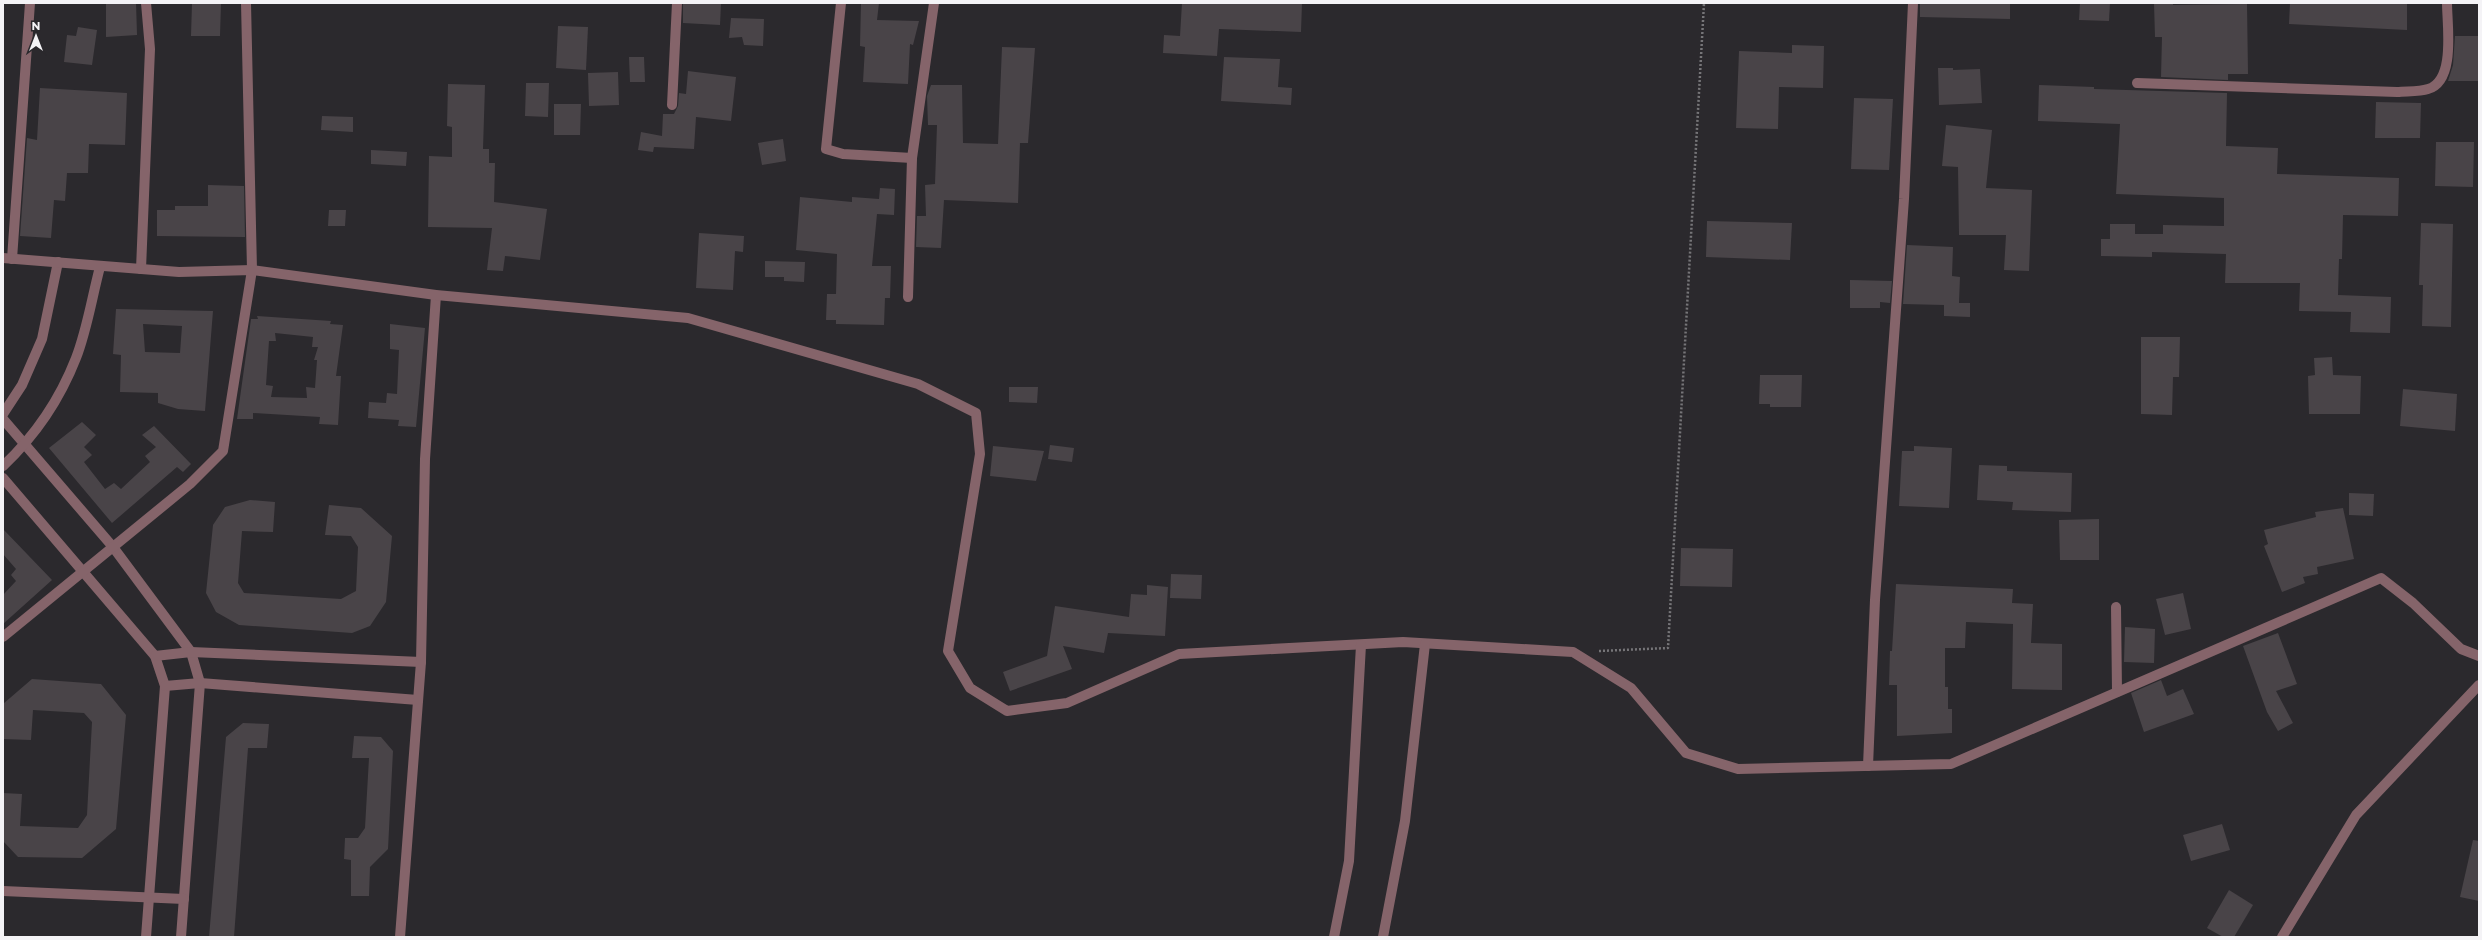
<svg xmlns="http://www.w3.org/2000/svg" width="2482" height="940" font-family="Montserrat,sans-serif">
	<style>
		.building { fill: #494448; fill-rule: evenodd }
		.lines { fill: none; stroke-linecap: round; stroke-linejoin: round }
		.path { stroke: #767578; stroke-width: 2.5; stroke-dasharray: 2 2; stroke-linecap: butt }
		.minor { stroke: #85646a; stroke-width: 10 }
		.tertiary { stroke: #85646a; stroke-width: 10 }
	</style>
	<rect width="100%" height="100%" fill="#2b292d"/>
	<g class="building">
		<polygon points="106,3 136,3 137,35 106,37"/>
		<polygon points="192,3 221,3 220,36 191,36"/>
		<polygon points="683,3 721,3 720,25 683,23"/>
		<polygon points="861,3 879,3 877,20 919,21 913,45 910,44 908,84 863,82 865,47 860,46"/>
		<polygon points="1182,3 1302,3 1301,32 1219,29 1217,56 1163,53 1164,35 1180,36"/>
		<polygon points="1920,3 2010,3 2010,19 1920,17"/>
		<polygon points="2080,3 2110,3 2109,21 2079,20"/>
		<polygon points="2154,3 2173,3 2173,5 2247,4 2248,74 2228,74 2228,80 2161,77 2162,37 2155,37"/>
		<polygon points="2290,3 2407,3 2407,30 2289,24"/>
		<polygon points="731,18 764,19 763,46 744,45 742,37 729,38"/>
		<polygon points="558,26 588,27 586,70 556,68"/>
		<polygon points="78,27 97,30 92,65 64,62 67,35 76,36"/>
		<polygon points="2455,36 2479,36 2479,81 2448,81 2453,65"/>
		<polygon points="1792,45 1824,46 1823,88 1779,87 1778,129 1736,128 1739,51 1792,53"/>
		<polygon points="1002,47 1035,48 1028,143 1020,143 1018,203 944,200 941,248 916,247 917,216 926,216 925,185 935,184 937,125 928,125 927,96 931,85 962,85 963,143 998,144"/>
		<polygon points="629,57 644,57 645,82 630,82"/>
		<polygon points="1224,57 1280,59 1278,87 1292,88 1291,105 1221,101"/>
		<polygon points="1938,68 1953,68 1953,70 1980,69 1982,103 1939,105"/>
		<polygon points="688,71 736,77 731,121 696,117 694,149 654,147 653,152 638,150 641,132 662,136 663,114 674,114 678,106 679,93 686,94"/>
		<polygon points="618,72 619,105 589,106 588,73"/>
		<polygon points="526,83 549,83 548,117 525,116"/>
		<polygon points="448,84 485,85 483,149 489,149 489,163 495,163 494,202 547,209 540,260 505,256 503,271 487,270 492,228 428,227 429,156 452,157 452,127 447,126"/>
		<polygon points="2039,85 2094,87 2094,89 2227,93 2226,146 2278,148 2277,174 2399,178 2398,216 2343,215 2342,259 2339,259 2338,295 2391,297 2390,333 2350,332 2351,312 2299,311 2300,283 2225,283 2226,254 2152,252 2152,257 2101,256 2101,239 2110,239 2110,224 2135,224 2135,234 2163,234 2163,225 2224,226 2224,198 2116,194 2120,124 2038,121"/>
		<polygon points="40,88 127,93 125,145 89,144 88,173 67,173 65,201 54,200 51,238 20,236 27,138 37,140"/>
		<polygon points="1854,98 1893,99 1889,170 1851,169"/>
		<polygon points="2376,102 2421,103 2420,138 2375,138"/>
		<polygon points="554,104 581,104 580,135 554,135"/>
		<polygon points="322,116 353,117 353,132 321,130"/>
		<polygon points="1946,125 1992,130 1986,188 2032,190 2029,271 2004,270 2006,235 1959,235 1958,167 1942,166"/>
		<polygon points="783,139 786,161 762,165 758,143"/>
		<polygon points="2436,142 2474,142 2473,187 2435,186"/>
		<polygon points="371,150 407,152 406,166 371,164"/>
		<polygon points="208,185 244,186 245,237 157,236 157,210 175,210 175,206 208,206"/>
		<polygon points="880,188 895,189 894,215 877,214 872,266 891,266 890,298 885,298 884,325 836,324 836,320 826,320 827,294 836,294 837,254 796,250 800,197 852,202 852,197 879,199"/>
		<polygon points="329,210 346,210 345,226 328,226"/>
		<polygon points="1707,221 1792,223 1790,260 1706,257"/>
		<polygon points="2421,223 2453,224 2451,327 2422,326 2423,285 2419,285"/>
		<polygon points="699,233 744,236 743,252 735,251 733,290 696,288"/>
		<polygon points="1907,245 1953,247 1952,276 1960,277 1959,303 1970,303 1970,317 1944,316 1944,305 1903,304"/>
		<polygon points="765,261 805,262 804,282 784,281 784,277 765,277"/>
		<polygon points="1850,280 1892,281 1890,303 1880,302 1880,308 1850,308"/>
		<path d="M116,309L213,311L205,411L178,409L158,403V393L120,392L121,355L113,354ZM143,324L182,326L180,353L145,352Z"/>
		<path d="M257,316L331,321L330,324L343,325L336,376H341L338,425L319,424L320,417L253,413V419H237L251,319H258ZM275,333L313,337L312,347H318L314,360H317L315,388L306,387L307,398L271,397L273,386L266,385L269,341H276Z"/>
		<polygon points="390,324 425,328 416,427 398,426 399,420 368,418 369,402 386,403 387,393 397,394 399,350 390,349"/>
		<polygon points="2141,337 2180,337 2179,377 2173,377 2172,415 2141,414"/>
		<polygon points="2332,357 2333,375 2361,376 2360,414 2309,414 2308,376 2315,375 2314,358"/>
		<polygon points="1760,375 1802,375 1801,407 1770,407 1770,404 1759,404"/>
		<polygon points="1009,387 1038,387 1037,403 1009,402"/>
		<polygon points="2403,389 2457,394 2455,431 2400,426"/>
		<polygon points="82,422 96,435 84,447 92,455 84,462 105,489 114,483 121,489 150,462 145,456 156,447 142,435 154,426 191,464 183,472 177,467 112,523 49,448"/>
		<polygon points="1050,445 1074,448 1072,462 1048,459"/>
		<polygon points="993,446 1044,451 1036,481 990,476"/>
		<polygon points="1914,446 1952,448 1949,508 1899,506 1902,451 1914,451"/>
		<polygon points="1979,465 2007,466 2007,471 2072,473 2071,512 2012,510 2013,502 1977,500"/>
		<polygon points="2349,493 2374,494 2373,516 2349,515"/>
		<polygon points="250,500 275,502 273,532 242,531 238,583 244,593 341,599 356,591 358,547 351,536 325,535 329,505 361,508 392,536 386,602 370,626 352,633 239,625 216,612 206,593 213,525 225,507"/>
		<polygon points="2343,508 2354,559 2317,567 2318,574 2303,577 2305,583 2282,592 2264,546 2268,544 2264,530 2316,517 2315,512"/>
		<polygon points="2099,519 2099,560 2060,560 2059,520"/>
		<polygon points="3,529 52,580 3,624 3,595 16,581 11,575 16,569 3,554"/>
		<polygon points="1681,548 1733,549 1732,587 1680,586"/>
		<polygon points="1171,574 1202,575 1201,599 1170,598"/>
		<polygon points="1896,584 2013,589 2012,603 2033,604 2031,643 2062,644 2062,690 2012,689 2013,624 1966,622 1965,648 1945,648 1945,687 1948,687 1948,709 1952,709 1952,733 1897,736 1897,685 1889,685 1890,651 1892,651"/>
		<polygon points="1147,585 1168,587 1165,636 1108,633 1104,653 1063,646 1072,669 1010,691 1003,672 1047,656 1055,606 1129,617 1131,594 1147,595"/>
		<polygon points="2183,593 2191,629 2165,635 2156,599"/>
		<polygon points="2125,627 2155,629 2154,663 2124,662"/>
		<polygon points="2278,633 2297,684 2276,691 2293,723 2278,731 2267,712 2243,646"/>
		<polygon points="32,679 101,684 126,715 116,829 82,858 18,857 3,841 3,793 22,794 20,826 78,828 87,815 92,722 84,713 33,710 31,740 3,739 3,704"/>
		<polygon points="2161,680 2167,696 2183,689 2194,714 2144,732 2131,693"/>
		<polygon points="243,723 269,724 267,748 248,748 234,937 209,937 226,737"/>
		<polygon points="354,736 381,737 393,751 388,849 370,867 369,896 351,896 351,860 344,859 345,838 358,838 365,828 369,758 352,758"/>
		<polygon points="2222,824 2230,850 2191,861 2183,835"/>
		<polygon points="2473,840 2479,841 2479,901 2460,897"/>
		<polygon points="2229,890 2253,905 2234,937 2223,937 2207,928"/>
	</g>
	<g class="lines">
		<polyline class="path" points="1599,651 1668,648 1704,3"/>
		<g class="minor">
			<polyline points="841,3 826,149 843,154 912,158"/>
			<path d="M2137,83L2397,92C2407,91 2419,92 2428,89C2456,81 2447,25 2447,3"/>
			<polyline points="672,105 677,3"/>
			<polyline points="12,259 30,3"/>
			<polyline points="141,269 150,49 146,3"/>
			<polyline points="908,297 912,158 934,3"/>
			<polyline points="3,414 22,385 42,339 58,262"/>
			<polyline points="3,419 113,547 191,652 200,683 181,937"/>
			<path d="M3,466C35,436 60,399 76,358C87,330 92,297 100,267"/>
			<polyline points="3,478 155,656 165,686 146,937"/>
			<polyline points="2116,607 2117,692"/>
			<polyline points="3,637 190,484 223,451 252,270 246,3"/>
			<polyline points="155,656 191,652 421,662"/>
			<polyline points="165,686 200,683 418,700"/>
			<polyline points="1868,766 1875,600 1904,199 1913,3"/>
			<polyline points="3,891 184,899"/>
			<polyline points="400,937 421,662 425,459 436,295"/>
			<polyline points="2282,937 2356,815 2479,685"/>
		</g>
		<g class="tertiary">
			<polyline points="3,258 179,272 252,270 436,295 688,318 918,384 976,413 980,454 948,651 970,688 1007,711 1067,703 1179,654 1403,642 1573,652 1631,688 1686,753 1738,769 1951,764 2381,578 2413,603 2461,649 2479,656"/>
			<polyline points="1334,937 1349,861 1361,645"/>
			<polyline points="1383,937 1405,821 1425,644"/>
		</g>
	</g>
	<rect width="2482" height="940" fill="none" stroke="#f4f3f6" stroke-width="8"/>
	<g transform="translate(36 36)" stroke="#2b292d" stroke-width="3" paint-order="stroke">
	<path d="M0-3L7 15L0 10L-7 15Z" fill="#f4f3f6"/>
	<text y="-6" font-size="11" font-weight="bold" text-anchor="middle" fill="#f4f3f6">N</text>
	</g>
</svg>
